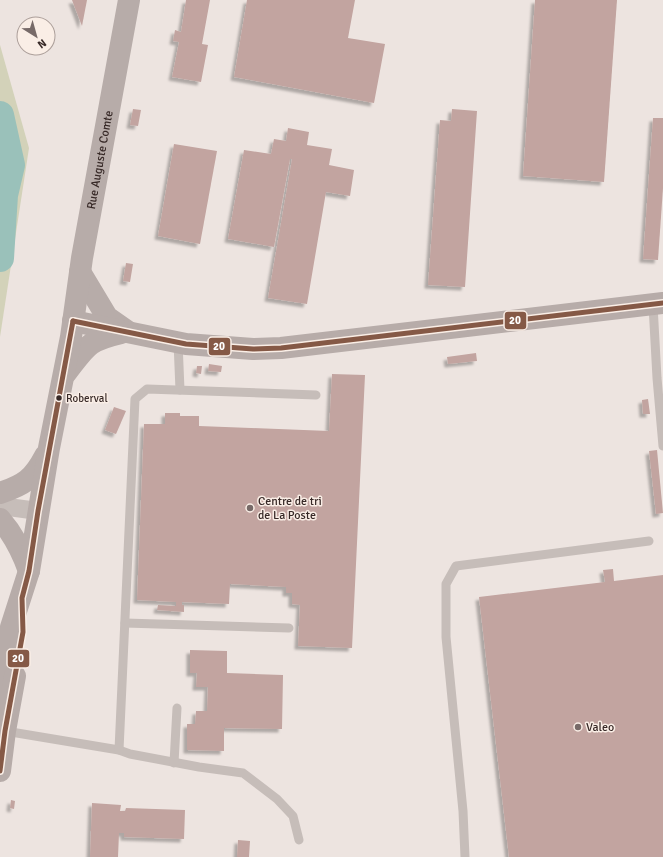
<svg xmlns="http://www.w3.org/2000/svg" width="663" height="857" font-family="Signika,sans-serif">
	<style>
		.green { fill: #d3d2b9 }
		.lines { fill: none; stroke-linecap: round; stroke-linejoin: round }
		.river { stroke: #9ac1ba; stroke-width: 28 }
		.building { fill: #c2a4a0; filter: url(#shadow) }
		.lane { stroke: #c6bdb9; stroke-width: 9 }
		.street { stroke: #c6bdb9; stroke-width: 18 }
		.secondary { stroke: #b7aca9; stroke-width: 22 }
		.bus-1-casing { stroke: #faeee6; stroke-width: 8 }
		.bus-1 { stroke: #855946; stroke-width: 5 }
		.bus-dot { fill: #372927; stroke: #faeee6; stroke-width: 1.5 }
		.poi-dot { fill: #776a68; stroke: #faeee6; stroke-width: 1.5 }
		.labels { text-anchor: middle; stroke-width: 3; stroke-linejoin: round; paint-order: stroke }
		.bus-label { font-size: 11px; fill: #372927; stroke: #faeee6; text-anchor: start }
		.street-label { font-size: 12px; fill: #372927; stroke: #faeee6 }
		.poi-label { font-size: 12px; fill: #372927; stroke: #faeee6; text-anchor: start }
		.line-badge { stroke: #faeee6; stroke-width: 1.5 }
		.badge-label { font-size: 11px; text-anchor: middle; font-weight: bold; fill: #fff }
	</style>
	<defs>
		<filter id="shadow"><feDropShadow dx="-3.5" dy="3.5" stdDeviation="1" flood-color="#0004"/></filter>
	</defs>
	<rect width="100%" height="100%" fill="#ede4e0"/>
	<polygon class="green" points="0,45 29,148 0,337"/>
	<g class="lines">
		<polyline class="river" points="0,115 11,165 4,195 0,258"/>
	</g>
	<g class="building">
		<polygon points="72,0 87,0 82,26"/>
		<polygon points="186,0 210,0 202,44 208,45 201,82 172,77 179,42 173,41 175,30 181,32"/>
		<polygon points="247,0 355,0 348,38 385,44 374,103 234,77"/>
		<polygon points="535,0 617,0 604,182 523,176"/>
		<polygon points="133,109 141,110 138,126 130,125"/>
		<polygon points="452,109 477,111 465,287 428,285 440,120 451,121"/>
		<polygon points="653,118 663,118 663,188 658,260 643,259"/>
		<polygon points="288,128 309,132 307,145 332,149 329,165 354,170 350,196 326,192 307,304 268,298 292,159 290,159 274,247 228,239 244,150 271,154 274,139 286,141"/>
		<polygon points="174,144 217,151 200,244 158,236"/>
		<polygon points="126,263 133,264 130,282 123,281"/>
		<polygon points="476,353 477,361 448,364 447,357"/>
		<polygon points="209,364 222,366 221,372 208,371"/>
		<polygon points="197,366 202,366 201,374 196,373"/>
		<polygon points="332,374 365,375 352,648 298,646 300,605 292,604 292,593 286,593 286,587 230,584 229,604 182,602 182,605 184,605 184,612 157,610 158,605 176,606 176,602 137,600 144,424 165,424 165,413 180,413 180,416 199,416 199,426 329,431"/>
		<polygon points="648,399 650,414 643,414 642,400"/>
		<polygon points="114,407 126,411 116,434 105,430"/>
		<polygon points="657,450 663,513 656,514 649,451"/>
		<polygon points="613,569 614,581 663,575 663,857 509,857 479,597 605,582 603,570"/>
		<polygon points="190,650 227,651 227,673 283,675 282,729 224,728 224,751 187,750 187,724 195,724 196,711 207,711 208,687 196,687 197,673 190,673"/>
		<polygon points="11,800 15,801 14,809 10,808"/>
		<polygon points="92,803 121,805 120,811 125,811 126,808 185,810 184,839 124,837 124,833 119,833 118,857 90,857"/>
		<polygon points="238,840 250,841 249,857 237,857"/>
	</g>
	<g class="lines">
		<g class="lane">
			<polyline points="653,305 657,378 663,446"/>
			<polyline points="178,342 180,390"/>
			<polyline points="125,623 289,628"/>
			<polyline points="5,731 119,750 130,754 199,767 243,773 277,799 293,816 299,840"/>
			<polyline points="119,750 135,399 147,389 316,395"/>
			<polyline points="174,763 177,708"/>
			<polyline points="465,857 463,811 446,637 446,584 456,566 649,541"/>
		</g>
		<polyline class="street" points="0,506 38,511"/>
		<g class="secondary">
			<polyline points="80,272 107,317 127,331"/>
			<polyline points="73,321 186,344 253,349 281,348 663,303"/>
			<path d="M66,373C87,346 87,341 121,333"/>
			<path d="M0,493C24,485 33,479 45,456"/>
			<path d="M0,519C14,535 22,551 29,571"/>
			<path id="s1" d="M0,692L11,627L29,571L49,448L71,337L82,258L129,0"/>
			<polyline points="0,771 5,731 15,676"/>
		</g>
		<g class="bus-1-casing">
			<g id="bus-1">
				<polyline points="73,321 186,344 253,349 281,348 663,303"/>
				<polyline points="0,771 5,731 23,632 22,598 29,571 38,511 73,321"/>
			</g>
		</g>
		<use href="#bus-1" class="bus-1"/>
	</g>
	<circle class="bus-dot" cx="59" cy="398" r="3.5"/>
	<g class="poi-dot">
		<circle cx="250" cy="508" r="4"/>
		<circle cx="578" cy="727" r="4"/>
	</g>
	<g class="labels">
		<g class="bus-label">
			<text x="66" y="402">Roberval</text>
		</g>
		<g class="street-label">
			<text dy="4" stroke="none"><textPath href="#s1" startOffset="542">Rue Auguste Comte</textPath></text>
		</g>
		<g class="poi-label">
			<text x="258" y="505">Centre de tri<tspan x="258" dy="14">de La Poste</tspan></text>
			<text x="586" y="731">Valeo</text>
		</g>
	</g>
	<g class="line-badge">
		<rect x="504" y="311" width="23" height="19" rx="4" fill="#855946"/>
		<rect x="208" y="337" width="23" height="19" rx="4" fill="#855946"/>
		<rect x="7" y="649" width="23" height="19" rx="4" fill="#855946"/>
	</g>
	<g class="badge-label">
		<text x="515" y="324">20</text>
		<text x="219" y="350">20</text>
		<text x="18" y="662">20</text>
	</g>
	<g transform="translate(36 36) rotate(143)"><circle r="19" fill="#faeee6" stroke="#ac9f9a"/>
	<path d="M0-3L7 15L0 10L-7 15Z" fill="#776a68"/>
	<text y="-6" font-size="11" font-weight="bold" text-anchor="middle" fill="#372927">N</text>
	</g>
</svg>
